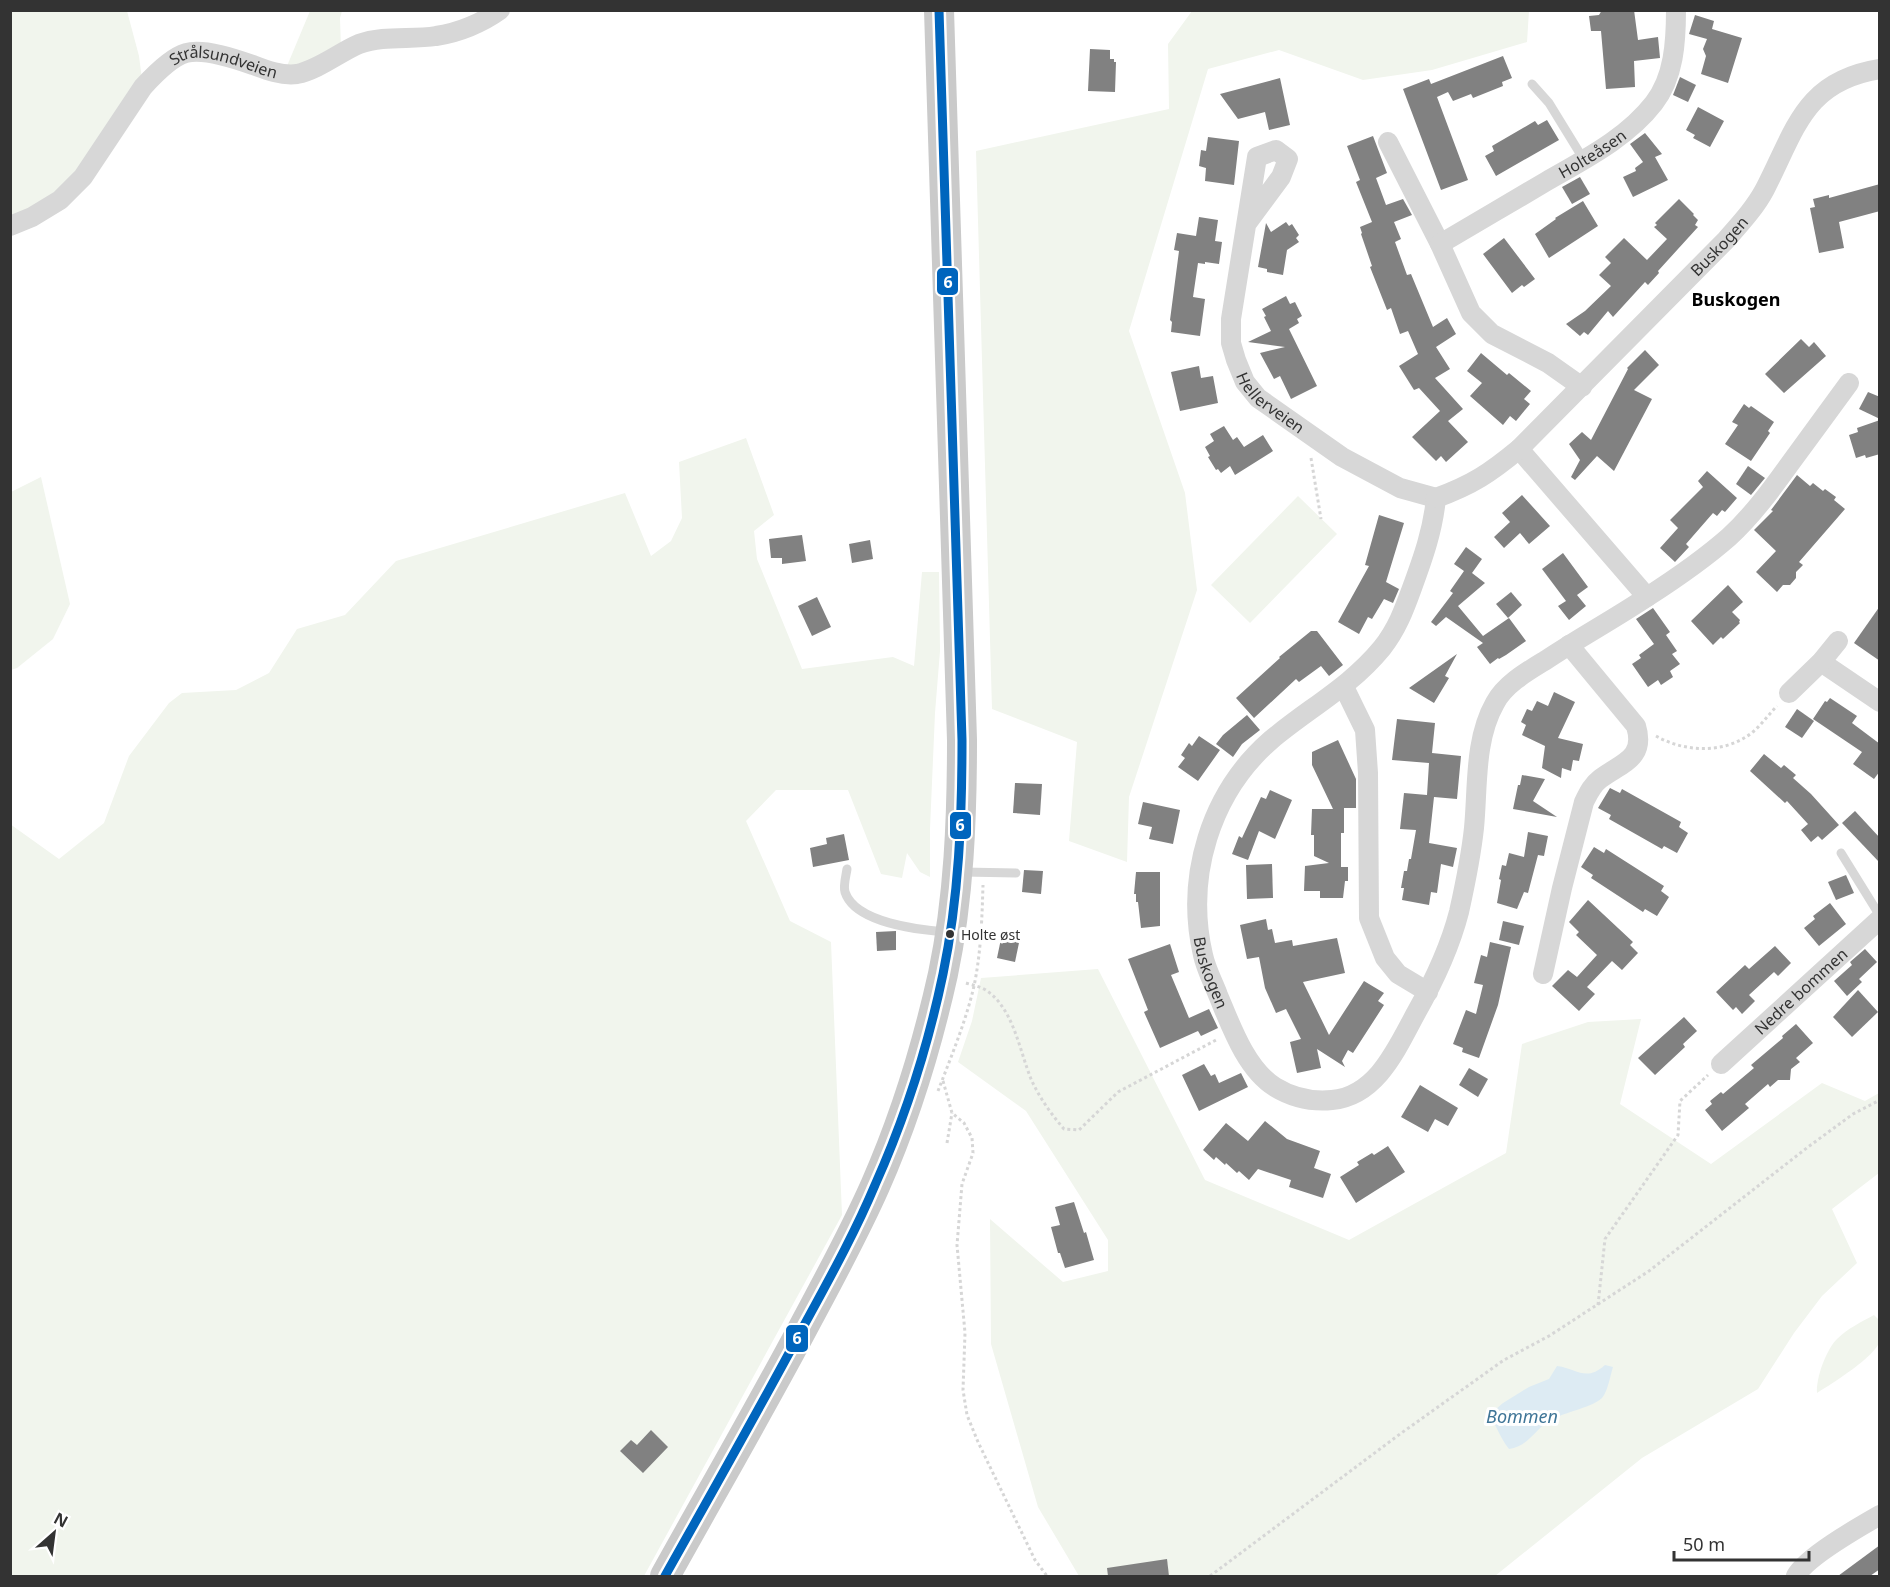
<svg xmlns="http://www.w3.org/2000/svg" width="1890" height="1587" font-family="'Noto Sans',sans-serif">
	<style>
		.green { fill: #f1f5ed }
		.water { fill: #ddebf3 }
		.building { fill: #818181 }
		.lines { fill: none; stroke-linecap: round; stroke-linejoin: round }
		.path { stroke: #d6d6d6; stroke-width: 3; stroke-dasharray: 3 3; stroke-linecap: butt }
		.service { stroke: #d7d7d7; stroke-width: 9 }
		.minor { stroke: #d7d7d7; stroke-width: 20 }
		.primary { stroke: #cacaca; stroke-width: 30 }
		.bus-1-casing { stroke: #fff; stroke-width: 14 }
		.bus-1 { stroke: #0065bd; stroke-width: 9 }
		.bus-dot { fill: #333; stroke: #fff; stroke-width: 2 }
		.labels { text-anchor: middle; stroke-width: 6; stroke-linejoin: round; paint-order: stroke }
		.bus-label { font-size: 14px; fill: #333; stroke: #fff; text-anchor: start }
		.street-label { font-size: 16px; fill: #333; stroke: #fff }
		.neighbourhood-label { font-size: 18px; font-weight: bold; fill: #000; stroke: #fff }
		.water-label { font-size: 18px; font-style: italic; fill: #3f7597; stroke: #fff }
		.line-badge { stroke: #fff; stroke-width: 2 }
		.badge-label { font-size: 16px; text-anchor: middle; font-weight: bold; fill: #fff }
	</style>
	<rect width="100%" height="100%" fill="#fff"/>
	<g class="green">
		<polygon points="11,11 127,11 139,56 143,87 83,177 11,226"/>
		<polygon points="310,11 342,11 340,18 341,49 319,60 287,66"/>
		<polygon points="1192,11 1529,11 1527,42 1432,70 1363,80 1279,50 1208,69 1129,331 1185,493 1197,590 1129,797 1127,862 1069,841 1077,742 992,709 976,151 1169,109 1168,44"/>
		<polygon points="746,438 774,515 754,531 757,559 802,669 893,657 914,666 922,572 939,572 940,651 935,713 930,829 930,877 920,872 907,853 902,878 881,874 848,790 776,790 746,821 790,921 831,942 842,1215 644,1576 11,1576 10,824 59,859 104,823 129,756 169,703 182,693 236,690 269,673 297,629 345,615 396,561 625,493 651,556 671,541 682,518 679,462"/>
		<polygon points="41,477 70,604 53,639 17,668 11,670 10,563 12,562 11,492"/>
		<polygon points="1298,496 1337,534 1250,623 1211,585"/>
		<polygon points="1098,969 1205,1180 1349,1240 1506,1153 1522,1044 1588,1022 1641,1019 1620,1104 1711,1164 1822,1083 1865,1101 1879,1093 1879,1173 1832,1209 1857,1263 1822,1296 1794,1333 1758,1389 1642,1458 1495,1576 1079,1576 1038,1507 991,1344 990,1219 1063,1282 1108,1271 1108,1240 1026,1111 958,1062 972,1021 981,978"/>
		<path d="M1874,1315L1880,1321C1880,1327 1881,1334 1880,1340C1877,1356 1831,1384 1817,1393C1816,1378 1826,1350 1837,1339C1847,1329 1861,1322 1874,1315Z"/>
	</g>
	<path class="water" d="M1605,1365L1613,1367C1610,1376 1608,1391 1602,1398C1590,1409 1561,1412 1546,1423C1533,1433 1526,1447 1509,1449C1500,1438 1497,1426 1489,1415L1503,1403L1529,1387L1549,1379L1557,1366C1578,1369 1586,1382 1605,1365Z"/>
	<g class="building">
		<polygon points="1602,10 1634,10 1638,40 1658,37 1660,58 1634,61 1635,87 1606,89 1601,31 1591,31 1589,16 1599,15"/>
		<polygon points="1695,15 1714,21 1712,29 1742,38 1728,83 1701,74 1706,56 1703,49 1707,39 1689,34"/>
		<polygon points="1090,49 1110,50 1110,59 1114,59 1114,62 1116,62 1115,92 1088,91"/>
		<polygon points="1503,56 1512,78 1502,82 1503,86 1473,98 1471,94 1453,101 1448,92 1437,97 1468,180 1441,190 1403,89 1429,79 1431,84"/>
		<polygon points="1680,77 1696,85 1688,102 1673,95"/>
		<polygon points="1280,78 1290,125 1269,130 1265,112 1238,119 1220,94"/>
		<polygon points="1698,107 1724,121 1710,147 1693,138 1695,135 1686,130"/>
		<polygon points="1547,120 1559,140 1496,176 1485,156 1494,151 1492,146 1535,121 1538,125"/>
		<polygon points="1645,133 1662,154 1655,157 1668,180 1633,197 1623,177 1636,171 1635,168 1643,162 1630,144"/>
		<polygon points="1373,136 1387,173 1376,178 1386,205 1403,199 1412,215 1394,222 1401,239 1395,242 1407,275 1411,274 1433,327 1447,318 1456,334 1436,347 1450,369 1435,378 1463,409 1448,421 1468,442 1446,462 1441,456 1436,461 1412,437 1440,411 1419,388 1414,390 1399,366 1418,354 1408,331 1400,334 1391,308 1387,310 1370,267 1372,266 1361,234 1362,233 1360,227 1372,222 1356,182 1360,180 1347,146"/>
		<polygon points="1208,137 1239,141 1234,185 1205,181 1206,168 1199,166 1201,150 1206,151"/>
		<polygon points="1580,177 1590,194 1572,204 1562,187"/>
		<polygon points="1880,184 1880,211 1839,222 1844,248 1819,253 1810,208 1815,207 1813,199 1829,195 1829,198"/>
		<polygon points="1679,199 1694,214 1693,215 1698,220 1695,225 1698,227 1658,271 1659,273 1648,285 1645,282 1613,317 1608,311 1588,335 1584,332 1580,336 1566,324 1585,311 1611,286 1599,275 1611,263 1605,257 1624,238 1647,260 1667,239 1654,227 1657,225 1655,223"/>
		<polygon points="1583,201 1598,226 1549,258 1535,234 1556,219 1555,218"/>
		<polygon points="1199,217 1218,220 1215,241 1222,242 1219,264 1205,262 1205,264 1198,263 1193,297 1205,299 1200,336 1171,332 1172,322 1170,320 1179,251 1174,250 1177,233 1196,236"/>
		<polygon points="1286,222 1289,226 1292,224 1299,235 1296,238 1299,242 1287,250 1283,275 1267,272 1267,269 1258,267 1266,223 1271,232"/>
		<polygon points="1504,238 1535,279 1524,287 1522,285 1512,293 1483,254"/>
		<polygon points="1286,296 1290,304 1295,302 1302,316 1297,319 1299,323 1289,329 1317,386 1291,399 1280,376 1274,379 1260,353 1285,347 1248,342 1271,331 1264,317 1266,316 1262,309"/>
		<polygon points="1801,339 1809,347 1814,342 1826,356 1784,393 1765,374"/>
		<polygon points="1645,350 1659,365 1634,390 1652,399 1614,471 1597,456 1575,480 1571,477 1580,460 1569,444 1582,432 1591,440 1628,369 1627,368"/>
		<polygon points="1481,353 1507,375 1509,373 1531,391 1524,399 1530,404 1516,421 1510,416 1503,425 1470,396 1482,383 1467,371"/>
		<polygon points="1199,366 1201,378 1213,376 1218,403 1180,411 1171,372"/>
		<polygon points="1868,392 1880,397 1880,419 1859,409"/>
		<polygon points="1744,404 1749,408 1751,406 1774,422 1768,431 1770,433 1751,461 1725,444 1738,425 1732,422"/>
		<polygon points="1880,420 1880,454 1866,458 1865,455 1856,458 1849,435 1858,432 1857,428"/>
		<polygon points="1224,426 1233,440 1237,437 1244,447 1263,435 1273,451 1235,475 1230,466 1221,473 1218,469 1216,470 1208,457 1210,456 1205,447 1214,441 1210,434"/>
		<polygon points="1748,466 1765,478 1751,495 1736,484"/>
		<polygon points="1707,471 1737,498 1725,512 1722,510 1717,516 1713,513 1686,544 1689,547 1675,562 1660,548 1678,528 1670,520 1703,487 1698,481"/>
		<polygon points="1797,475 1810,486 1813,483 1823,491 1825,489 1836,497 1834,500 1845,509 1799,562 1803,565 1796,572 1796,578 1790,585 1783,585 1777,592 1756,572 1776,551 1754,530 1773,511 1771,510"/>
		<polygon points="1522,495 1550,526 1529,544 1520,533 1504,548 1494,537 1510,522 1502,513"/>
		<polygon points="1379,515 1404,523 1386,582 1399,589 1393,603 1384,599 1372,619 1368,617 1359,634 1338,622 1369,566 1365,565"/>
		<polygon points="802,535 806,561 782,564 782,558 771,558 769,539"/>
		<polygon points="870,540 873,559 852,563 849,544"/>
		<polygon points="1466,547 1482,559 1472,573 1485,583 1458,606 1483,636 1509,618 1526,641 1506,655 1499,659 1498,658 1490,664 1477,647 1483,643 1446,617 1436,626 1431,622 1453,593 1450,591 1464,571 1454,564"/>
		<polygon points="1563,553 1588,587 1577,595 1586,606 1569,620 1558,606 1566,601 1542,569"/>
		<polygon points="1728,585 1743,602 1732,612 1740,620 1739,622 1740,623 1723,639 1721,637 1713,645 1691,621"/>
		<polygon points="1511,592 1522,605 1508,618 1496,604"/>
		<polygon points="817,597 831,627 812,636 798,606"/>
		<polygon points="1880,606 1880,661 1854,643"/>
		<polygon points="1653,608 1670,632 1666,635 1677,651 1672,654 1680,664 1670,671 1673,677 1661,685 1658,680 1648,687 1632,664 1641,658 1639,655 1654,644 1636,619"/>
		<polygon points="1311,631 1317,631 1343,665 1329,676 1321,666 1299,682 1296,679 1254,718 1236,698 1280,658 1279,657"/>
		<polygon points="1457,654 1445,676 1449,678 1434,703 1409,688"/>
		<polygon points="1554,692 1575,702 1558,738 1583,744 1579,761 1573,760 1571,771 1562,768 1561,778 1542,768 1545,746 1522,735 1526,725 1521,722 1527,709 1532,711 1537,701 1548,706"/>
		<polygon points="1830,698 1857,716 1852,723 1880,744 1880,771 1874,779 1853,764 1862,752 1813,719 1825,701 1827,702"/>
		<polygon points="1797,709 1814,721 1802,738 1785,727"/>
		<polygon points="1247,715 1260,730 1242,744 1233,757 1216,744 1223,735"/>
		<polygon points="1397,719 1435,723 1432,753 1461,756 1457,799 1434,797 1429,843 1457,848 1453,867 1441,864 1437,893 1431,892 1429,905 1402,900 1404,888 1401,888 1404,871 1407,871 1409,859 1411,859 1416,830 1400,829 1404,793 1427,795 1429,763 1392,760"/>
		<polygon points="1199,736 1220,750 1198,781 1178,767 1185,758 1181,755 1189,743 1192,746"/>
		<polygon points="1338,740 1356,779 1356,808 1344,808 1344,833 1341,833 1341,867 1348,867 1348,881 1345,881 1343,898 1320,898 1320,891 1304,891 1305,866 1329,863 1314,856 1314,835 1311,835 1312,809 1333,809 1312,765 1312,752"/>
		<polygon points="1764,754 1781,768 1784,765 1796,775 1793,778 1811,794 1839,825 1822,840 1818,836 1811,842 1801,830 1808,824 1787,801 1785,803 1750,771"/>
		<polygon points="1522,775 1545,779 1533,801 1557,817 1513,809 1518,785 1520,785"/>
		<polygon points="1015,783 1042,784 1040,815 1013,813"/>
		<polygon points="1610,788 1620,793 1622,789 1681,822 1679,827 1688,833 1677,853 1664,846 1662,849 1609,819 1611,815 1598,808"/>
		<polygon points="1270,790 1292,800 1275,839 1259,831 1248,860 1232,854 1239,836 1242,838 1261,797 1266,799"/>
		<polygon points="1143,802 1180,810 1173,844 1149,839 1152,827 1138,824"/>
		<polygon points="1855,811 1880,838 1880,863 1842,823"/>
		<polygon points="1528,832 1548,836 1544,856 1538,855 1528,893 1524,892 1517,909 1497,903 1501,880 1499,879 1502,865 1506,866 1509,853 1524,857"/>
		<polygon points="844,834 849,860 813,867 810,848 827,844 826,838"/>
		<polygon points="1594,847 1604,853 1606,849 1664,886 1661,891 1669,897 1657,916 1645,909 1643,912 1591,878 1593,875 1581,867"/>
		<polygon points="1272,864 1273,898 1247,899 1246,865"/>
		<polygon points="1024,870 1043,871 1041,894 1022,892"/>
		<polygon points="1136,872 1160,872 1160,926 1141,928 1138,902 1136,902 1136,894 1134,894"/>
		<polygon points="1846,875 1854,893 1836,900 1828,882"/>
		<polygon points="1588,900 1633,942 1630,945 1638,953 1622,970 1612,961 1587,987 1595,994 1579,1011 1552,986 1568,970 1577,977 1597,955 1576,935 1579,932 1569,922"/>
		<polygon points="1830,903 1846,924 1819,946 1804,928 1815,919 1813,916"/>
		<polygon points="1266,919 1268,930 1272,929 1275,943 1292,940 1293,946 1337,938 1345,973 1303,982 1329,1035 1364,981 1384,993 1378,1001 1384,1005 1353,1053 1348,1050 1342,1061 1345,1067 1317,1049 1321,1068 1297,1073 1290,1042 1301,1039 1286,1009 1276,1013 1265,988 1259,957 1247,959 1240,925"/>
		<polygon points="1503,921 1524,926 1519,945 1499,940"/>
		<polygon points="896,931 896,950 877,951 876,932"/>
		<polygon points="1002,934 1020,938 1015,962 997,958"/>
		<polygon points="1490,942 1511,947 1498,1005 1479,1058 1462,1052 1463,1048 1453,1044 1466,1010 1476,1014 1483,985 1474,983 1481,955 1487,957"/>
		<polygon points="1170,944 1179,972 1171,975 1189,1018 1209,1009 1218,1028 1201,1036 1198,1031 1160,1048 1144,1012 1148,1010 1128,959"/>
		<polygon points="1775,946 1791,963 1778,976 1774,972 1749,995 1755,1001 1742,1014 1736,1007 1733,1010 1716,992 1745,965 1749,969"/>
		<polygon points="1865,949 1877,962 1859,979 1862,982 1847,996 1834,981 1852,965 1850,962"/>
		<polygon points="1858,990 1878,1012 1852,1037 1833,1017"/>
		<polygon points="1684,1017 1697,1031 1683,1044 1685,1047 1655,1075 1638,1058"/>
		<polygon points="1796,1024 1813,1043 1796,1058 1800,1062 1791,1069 1790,1080 1778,1080 1770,1087 1768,1084 1745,1104 1749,1108 1722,1131 1705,1110 1712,1104 1710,1101 1721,1092 1723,1094 1754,1068 1751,1065 1783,1038 1782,1036"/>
		<polygon points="1204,1064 1211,1076 1215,1074 1219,1083 1241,1073 1248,1087 1199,1111 1182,1075"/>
		<polygon points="1469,1068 1488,1079 1478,1097 1459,1085"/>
		<polygon points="1420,1085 1458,1108 1448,1126 1435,1119 1428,1132 1401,1117"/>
		<polygon points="1265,1121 1287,1139 1320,1151 1314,1168 1331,1174 1323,1198 1289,1187 1291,1180 1258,1169 1249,1180 1239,1171 1237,1173 1226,1163 1225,1165 1216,1157 1214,1160 1203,1150 1226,1123 1248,1141"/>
		<polygon points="1388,1146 1405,1172 1356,1203 1340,1177 1359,1165 1357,1162 1372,1153 1374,1155"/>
		<polygon points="1074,1202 1084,1233 1086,1232 1094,1260 1065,1268 1060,1253 1058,1253 1051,1227 1060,1225 1055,1207"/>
		<polygon points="651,1430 668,1447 643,1473 620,1451 631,1440 637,1445"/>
		<polygon points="1880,1545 1880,1569 1870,1576 1838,1576"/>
		<polygon points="1167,1559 1169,1576 1108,1576 1107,1568"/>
	</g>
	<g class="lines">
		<g class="path">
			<polyline points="1311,458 1321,519"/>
			<path d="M1656,736C1686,753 1727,754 1754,731C1762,724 1769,714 1777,706"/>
			<path d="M966,983C972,985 978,986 984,989C1013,1006 1019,1049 1031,1079C1039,1097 1051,1114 1064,1129L1079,1130L1118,1092L1218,1039"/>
			<polyline points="943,1081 952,1113 964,1123 972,1138 973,1153 962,1184 957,1245 965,1333 963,1390 967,1415 978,1442 1035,1560 1047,1576"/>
			<path d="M938,1091C951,1057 966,1021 974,986C981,953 982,918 983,885"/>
			<polyline points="947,1143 952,1113"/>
			<polyline points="1598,1305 1605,1239 1678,1135 1680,1101 1708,1075"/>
			<polyline points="1210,1576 1400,1434 1504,1360 1549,1336 1649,1271 1808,1147 1853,1114 1880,1100"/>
		</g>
		<g class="service">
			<polyline points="1532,84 1549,103 1584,160"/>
			<polyline points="1841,853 1880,916"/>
			<path d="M847,869C846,876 843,886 845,892C855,923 920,930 947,932"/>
			<polyline points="963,872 1016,873"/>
		</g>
		<g class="minor">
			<polyline points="1388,142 1440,244"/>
			<path id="s1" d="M1247,223L1281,177L1288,159L1276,150L1257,157L1231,319V343L1236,360L1245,382L1258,398L1342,457L1400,488L1436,498"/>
			<path id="s2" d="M10,226L32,217L60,200L83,177L143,87C153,76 172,57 186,53C204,48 236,59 253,65C266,70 282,76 297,74C318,70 340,52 359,44C384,35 411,40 436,36C458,33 482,23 500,10"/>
			<path id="s3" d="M1582,387L1548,363L1492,334L1471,313L1440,244C1476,223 1511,202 1547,181C1585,159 1627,138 1654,103C1674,77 1676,42 1676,10"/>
			<polyline points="1519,449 1647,597"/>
			<path id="s4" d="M1436,498C1433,530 1423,558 1412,588C1404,610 1397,629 1382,648C1350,687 1309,708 1271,740C1210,793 1185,877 1203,955C1206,969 1213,982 1218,995C1231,1026 1246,1069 1275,1087C1293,1098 1311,1102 1332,1100C1377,1096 1397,1048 1416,1013C1434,981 1450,947 1459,912C1465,885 1471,856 1474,828C1478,787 1474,740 1495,703C1505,684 1528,671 1546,660C1579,638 1614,619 1647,597C1675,579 1704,559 1729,537C1752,516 1771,490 1789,465C1809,438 1829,410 1849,383"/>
			<path id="s5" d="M1436,498C1472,485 1490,473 1519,449L1726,240C1740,224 1755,208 1765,189C1796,129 1804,81 1880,69"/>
			<polyline points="1821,662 1880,702"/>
			<polyline points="1344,687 1365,730 1368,773 1369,918 1385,958 1398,974 1428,992"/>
			<polyline points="1789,693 1821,662 1838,641"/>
			<path d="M1543,974L1562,888L1584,802C1588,794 1592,785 1600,779C1621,763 1646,759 1636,726L1569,645"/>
			<path id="s6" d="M1721,1064L1880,919"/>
			<path d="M1796,1576C1806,1557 1859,1527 1880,1515"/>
		</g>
		<path class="primary" d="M665,1576C709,1497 754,1419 797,1339C824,1288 852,1238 875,1186C905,1118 927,1046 943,974C959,898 962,818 962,740L939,10"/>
		<g class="bus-1-casing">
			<path id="bus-1" d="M665,1576C711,1494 757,1413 801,1331C827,1283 854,1235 875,1185C905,1118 928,1046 943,974C959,897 962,818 962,740L939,10"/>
		</g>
		<use href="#bus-1" class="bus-1"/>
	</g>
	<circle class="bus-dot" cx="950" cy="934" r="5"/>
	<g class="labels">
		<g class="bus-label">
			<text x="961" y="940">Holte øst</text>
		</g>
		<g class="street-label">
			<text dy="6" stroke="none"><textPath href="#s2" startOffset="291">Strålsundveien</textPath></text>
			<text dy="6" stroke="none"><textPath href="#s3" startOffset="387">Holteåsen</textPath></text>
			<text dy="6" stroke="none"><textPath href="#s5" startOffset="382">Buskogen</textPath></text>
			<text dy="6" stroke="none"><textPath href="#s1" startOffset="374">Hellerveien</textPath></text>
			<text dy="6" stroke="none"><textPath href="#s4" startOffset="561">Buskogen</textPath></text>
			<text dy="6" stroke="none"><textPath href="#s6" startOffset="108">Nedre bommen</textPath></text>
		</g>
		<g class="neighbourhood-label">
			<text x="1736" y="306">Buskogen</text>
		</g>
		<g class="water-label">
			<text x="1522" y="1423">Bommen</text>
		</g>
	</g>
	<g class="line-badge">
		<rect x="936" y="267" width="23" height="29" rx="6" fill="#0065bd"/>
		<rect x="949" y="811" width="23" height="29" rx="6" fill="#0065bd"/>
		<rect x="785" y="1324" width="24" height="29" rx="6" fill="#0065bd"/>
	</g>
	<g class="badge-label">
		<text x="948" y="288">6</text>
		<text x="960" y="831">6</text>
		<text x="797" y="1344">6</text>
	</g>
	<rect width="1890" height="1587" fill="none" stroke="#333333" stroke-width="24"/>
	<g transform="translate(54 1533) rotate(28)" stroke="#ffffff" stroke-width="4.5" paint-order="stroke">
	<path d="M0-4.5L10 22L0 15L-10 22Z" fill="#333333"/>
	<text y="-9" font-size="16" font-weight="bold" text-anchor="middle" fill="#333333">N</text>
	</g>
	<path d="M1674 1551v9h135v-9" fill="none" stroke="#333333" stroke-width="3"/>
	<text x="1683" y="1551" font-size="18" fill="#333333" stroke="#ffffff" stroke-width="4.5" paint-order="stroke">50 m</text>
</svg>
